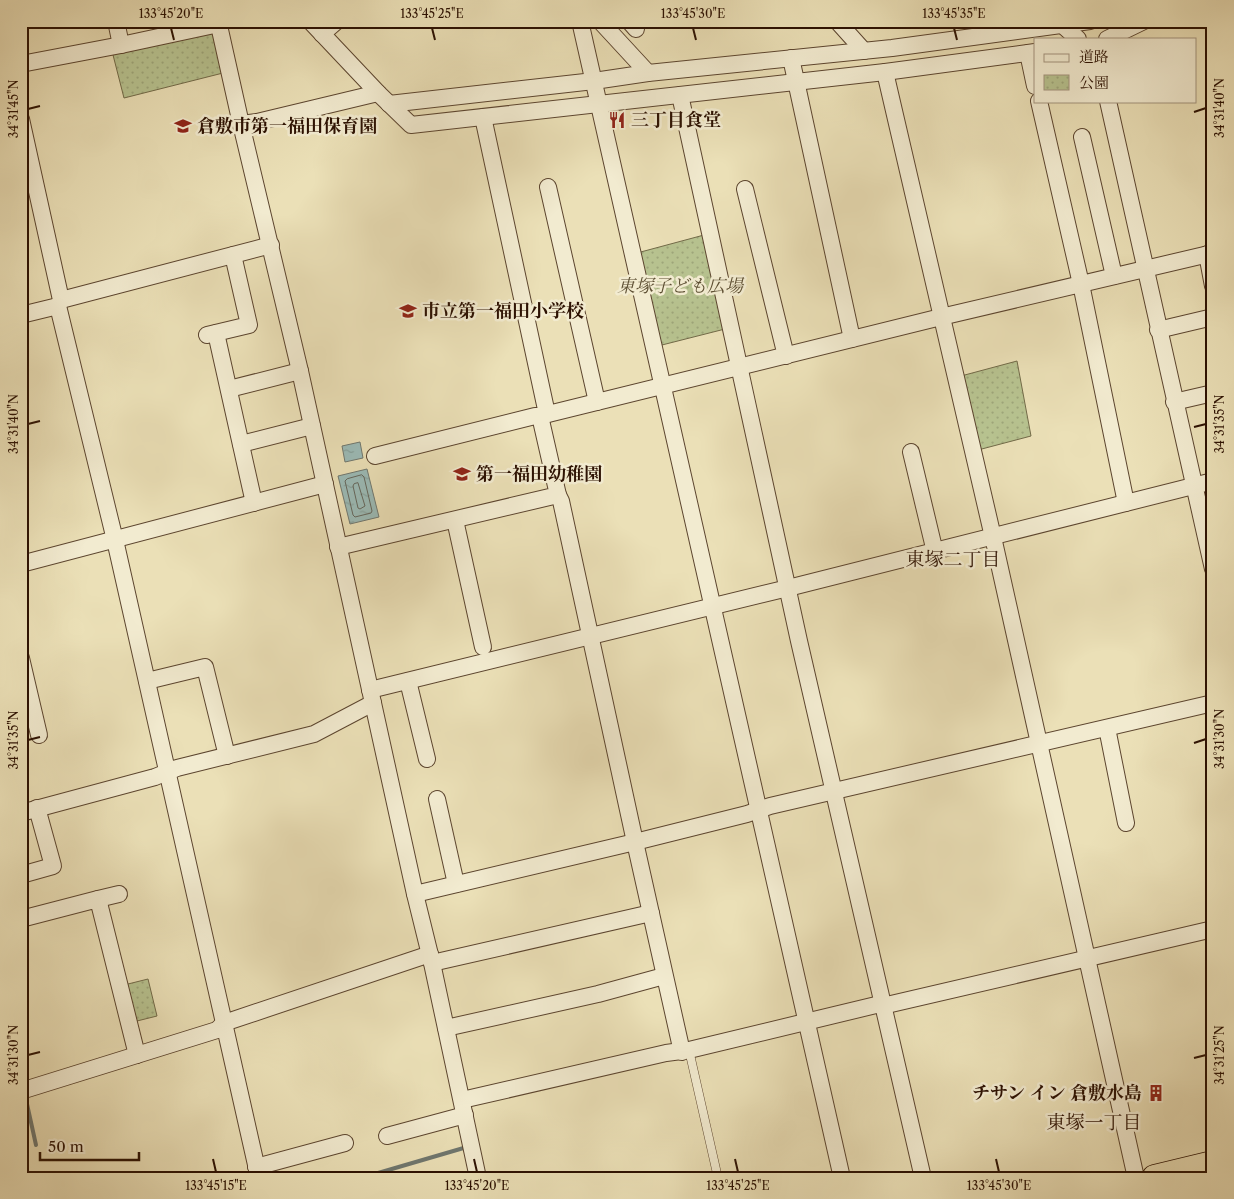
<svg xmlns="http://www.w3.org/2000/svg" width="1234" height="1199" font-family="'Libre Caslon Text','Noto Serif JP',serif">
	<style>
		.park { fill: url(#park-dots); stroke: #726a48 }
		.water { fill: url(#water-ripples); stroke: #6f776f }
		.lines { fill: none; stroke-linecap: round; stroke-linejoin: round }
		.shore { stroke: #64665c; stroke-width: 1 }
		.stream { stroke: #6f776f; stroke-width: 4 }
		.service-casing { stroke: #5c452f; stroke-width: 9 }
		.minor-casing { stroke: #5c452f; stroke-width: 18 }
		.trunk-casing { stroke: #2c1102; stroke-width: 28 }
		.service { stroke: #f2ebd0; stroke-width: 8 }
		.minor { stroke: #f2ebd0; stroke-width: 16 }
		.trunk { stroke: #ebe0b7; stroke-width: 26 }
		.ticks { fill: none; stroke: #2c1102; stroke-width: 2 }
		.labels { text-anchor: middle; stroke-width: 5; stroke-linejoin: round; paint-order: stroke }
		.poi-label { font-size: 18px; font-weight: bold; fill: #2c1102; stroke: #f2ebd0; text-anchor: start }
		.park-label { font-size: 18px; font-style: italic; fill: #5d4f33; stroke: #f2ebd0 }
		.neighbourhood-label { font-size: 19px; fill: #2c1102; stroke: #f2ebd0 }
		.neatline { fill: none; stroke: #2c1102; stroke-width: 2 }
		.ticks-label { font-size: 12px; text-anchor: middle; fill: #2c1102 }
	</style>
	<defs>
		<pattern id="park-dots" width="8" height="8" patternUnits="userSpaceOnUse" patternTransform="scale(1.25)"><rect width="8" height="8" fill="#b7c28f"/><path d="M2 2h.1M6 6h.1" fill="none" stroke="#9ea67a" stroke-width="1.8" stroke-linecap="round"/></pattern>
		<pattern id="water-ripples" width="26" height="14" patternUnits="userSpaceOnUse" patternTransform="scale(1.25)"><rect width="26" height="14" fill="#9bbbb7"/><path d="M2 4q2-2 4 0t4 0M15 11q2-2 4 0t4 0" fill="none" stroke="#86a09c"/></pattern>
	</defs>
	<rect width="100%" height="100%" fill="#ebe0b7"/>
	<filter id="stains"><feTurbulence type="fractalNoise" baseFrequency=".004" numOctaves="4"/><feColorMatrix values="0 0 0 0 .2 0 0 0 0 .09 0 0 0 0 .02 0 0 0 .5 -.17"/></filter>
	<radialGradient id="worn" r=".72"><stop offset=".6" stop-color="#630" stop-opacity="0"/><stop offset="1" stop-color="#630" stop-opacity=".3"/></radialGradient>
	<g class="park">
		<polygon points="213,32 223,73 124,98 112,51"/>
		<polygon points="704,235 725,329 658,346 637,253"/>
		<polygon points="1017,361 1031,436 978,450 961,376"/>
		<polygon points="148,979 157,1016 133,1022 124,985"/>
	</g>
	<g class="water">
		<polygon points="360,442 363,458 345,462 342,446"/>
		<polygon points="367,469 379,517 350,524 338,476"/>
	</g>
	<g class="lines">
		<g class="shore">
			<polygon points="362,475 364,477 372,511 371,513 355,517 353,515 345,481 347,479"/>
			<polygon points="358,483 365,506 360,509 358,508 353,486 354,484"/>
		</g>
		<g class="stream">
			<polyline points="25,1095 36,1145"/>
			<polyline points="361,1178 467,1147"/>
		</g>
		<g class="service-casing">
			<polyline id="service" points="689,1050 718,1178"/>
		</g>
		<g class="minor-casing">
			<g id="minor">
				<polyline points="116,21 121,45"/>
				<polyline points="218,21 241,124 300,371 415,894 432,963 478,1178"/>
				<polyline points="310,21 378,93 411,125 885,72 1035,52"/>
				<polyline points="580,21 842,1178"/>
				<polyline points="600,21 648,73"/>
				<polyline points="629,21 636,29"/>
				<polyline points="837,21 864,51"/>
				<polyline points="1058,21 1078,39"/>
				<polyline points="322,34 337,21"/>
				<polyline points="1107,39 1144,21"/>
				<polyline points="1028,53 1035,86"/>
				<polyline points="791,58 852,339"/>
				<polyline points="21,64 121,45 219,24"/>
				<polyline points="885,72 993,537 1136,1178"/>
				<polyline points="680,95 799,641 923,1178"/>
				<polyline points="1039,101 1081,284 1126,503"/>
				<polyline points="1108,101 1213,569"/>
				<polyline points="389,104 594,81 648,73 892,48 1090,21"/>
				<polyline points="483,117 547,414"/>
				<polyline points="21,119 61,300 58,306 115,540 259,1178"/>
				<polyline points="241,124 257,122 378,93"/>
				<polyline points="1082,137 1114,276"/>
				<polyline points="548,187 597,402"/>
				<polyline points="745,189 786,356"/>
				<polyline points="1207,254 1213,286"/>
				<polyline points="61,300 271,245"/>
				<polyline points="21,315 58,306"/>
				<polyline points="1158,330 1213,317"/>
				<polyline points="216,333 254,503"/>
				<polyline points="207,335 249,325 233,255"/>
				<polyline points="229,389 300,371"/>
				<polyline points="1174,402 1213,393"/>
				<polyline points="241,444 312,426"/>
				<polyline points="911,452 935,552"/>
				<polyline points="375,456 535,416 540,416"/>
				<polyline points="558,495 561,501 635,842 682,1052"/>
				<polyline points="455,520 483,647"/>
				<polyline points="338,547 558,495 540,416 941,317 1213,253"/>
				<polyline points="21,564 325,484"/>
				<polyline points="21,658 39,735"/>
				<polyline points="147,681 205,667 227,756"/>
				<polyline points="408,681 427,759"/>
				<polyline points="370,690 788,588 1213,481"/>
				<polyline points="1107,728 1126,823"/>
				<polyline points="437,799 456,884"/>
				<polyline points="21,813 155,777 177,768 314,734 373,703"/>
				<polyline points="21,875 53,866 37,808"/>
				<polyline points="415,894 635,842 747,814 770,806 1213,703"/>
				<polyline points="98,899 119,894"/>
				<polyline points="21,919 98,899 137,1055"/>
				<polyline points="432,963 651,913"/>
				<polyline points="446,1028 598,994 664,976"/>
				<polyline points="21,1091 217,1030 224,1023 430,954"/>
				<polyline points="462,1100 666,1053 689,1050 876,1005 891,1004 1213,929"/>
				<polyline points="387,1136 465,1115"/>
				<polyline points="256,1167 345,1143"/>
			</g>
		</g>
		<g class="trunk-casing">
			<polyline id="trunk" points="1155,1178 1213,1164"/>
		</g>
		<use href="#service" class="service"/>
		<use href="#minor" class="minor"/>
		<use href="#trunk" class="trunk"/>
	</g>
	<path class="ticks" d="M171,28L174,40M432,28L435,40M693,28L696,40M954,28L957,40M28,109L40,106M1194,112L1206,108M28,424L40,421M1194,427L1206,424M28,740L40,737M1194,743L1206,739M28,1055L40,1052M1194,1058L1206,1055M213,1159L216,1172M474,1159L477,1172M735,1159L738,1172M996,1159L999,1172"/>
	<defs>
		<g id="restaurant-bare" transform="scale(1.35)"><path d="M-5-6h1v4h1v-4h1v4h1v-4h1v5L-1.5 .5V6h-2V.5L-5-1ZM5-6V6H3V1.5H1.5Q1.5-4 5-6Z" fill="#8f2418" stroke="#f2ebd0" stroke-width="2.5" paint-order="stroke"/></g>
		<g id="school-bare" transform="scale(1.35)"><path d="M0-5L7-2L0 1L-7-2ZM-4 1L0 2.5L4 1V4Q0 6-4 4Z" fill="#8f2418" stroke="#f2ebd0" stroke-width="2.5" paint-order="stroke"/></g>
		<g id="building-bare" transform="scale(1.35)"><path d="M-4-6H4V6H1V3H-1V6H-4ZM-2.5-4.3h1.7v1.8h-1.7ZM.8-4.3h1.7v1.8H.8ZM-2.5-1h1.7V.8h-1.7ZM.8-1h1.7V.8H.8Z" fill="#8f2418" stroke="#f2ebd0" stroke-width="2.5" paint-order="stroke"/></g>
	</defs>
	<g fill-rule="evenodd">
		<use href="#restaurant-bare" x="617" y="120"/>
		<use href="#school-bare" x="183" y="126"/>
		<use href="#school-bare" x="408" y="311"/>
		<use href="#school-bare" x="462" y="474"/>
		<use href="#building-bare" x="1156" y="1093"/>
	</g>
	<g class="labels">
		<g class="poi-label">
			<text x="631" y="126">三丁目食堂</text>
			<text x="197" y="132">倉敷市第一福田保育園</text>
			<text x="422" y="317">市立第一福田小学校</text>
			<text x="476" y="480">第一福田幼稚園</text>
			<text x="1142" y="1099" text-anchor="end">チサン イン 倉敷水島</text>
		</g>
		<g class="park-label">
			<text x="680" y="292">東塚子ども広場</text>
		</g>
		<g class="neighbourhood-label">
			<text x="953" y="566">東塚二丁目</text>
			<text x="1094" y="1129">東塚一丁目</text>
		</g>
	</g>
	<rect width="1234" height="1199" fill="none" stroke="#ebe0b7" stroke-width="55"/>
	<rect x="1034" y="38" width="162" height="65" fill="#f2ebd0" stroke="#a3947e"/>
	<rect x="1044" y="54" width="25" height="8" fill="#f2ebd0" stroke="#a3947e"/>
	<text x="1079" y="62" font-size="15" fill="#2c1102">道路</text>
	<rect x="1044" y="75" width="25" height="15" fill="url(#park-dots)" stroke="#a3947e"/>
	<text x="1079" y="88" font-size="15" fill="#2c1102">公園</text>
	<path d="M40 1152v8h99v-8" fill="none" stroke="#2c1102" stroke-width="2.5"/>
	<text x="48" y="1152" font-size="15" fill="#2c1102" stroke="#f2ebd0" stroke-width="4" paint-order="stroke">50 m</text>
	<rect x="28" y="28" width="1178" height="1144" class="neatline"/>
	<g class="ticks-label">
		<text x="171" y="18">133°45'20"E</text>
		<text x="432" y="18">133°45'25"E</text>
		<text x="693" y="18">133°45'30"E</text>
		<text x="954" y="18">133°45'35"E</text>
		<text transform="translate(1220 108) rotate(-90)" y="4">34°31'40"N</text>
		<text transform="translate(14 109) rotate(-90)" y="4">34°31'45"N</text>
		<text transform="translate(1220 424) rotate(-90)" y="4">34°31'35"N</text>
		<text transform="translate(14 424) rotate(-90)" y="4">34°31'40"N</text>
		<text transform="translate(1220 739) rotate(-90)" y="4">34°31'30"N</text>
		<text transform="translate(14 740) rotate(-90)" y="4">34°31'35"N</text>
		<text transform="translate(1220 1055) rotate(-90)" y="4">34°31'25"N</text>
		<text transform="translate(14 1055) rotate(-90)" y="4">34°31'30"N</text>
		<text x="216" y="1190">133°45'15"E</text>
		<text x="477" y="1190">133°45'20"E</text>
		<text x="738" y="1190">133°45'25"E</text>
		<text x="999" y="1190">133°45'30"E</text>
	</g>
	<rect width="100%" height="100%" filter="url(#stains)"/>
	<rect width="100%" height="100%" fill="url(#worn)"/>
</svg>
